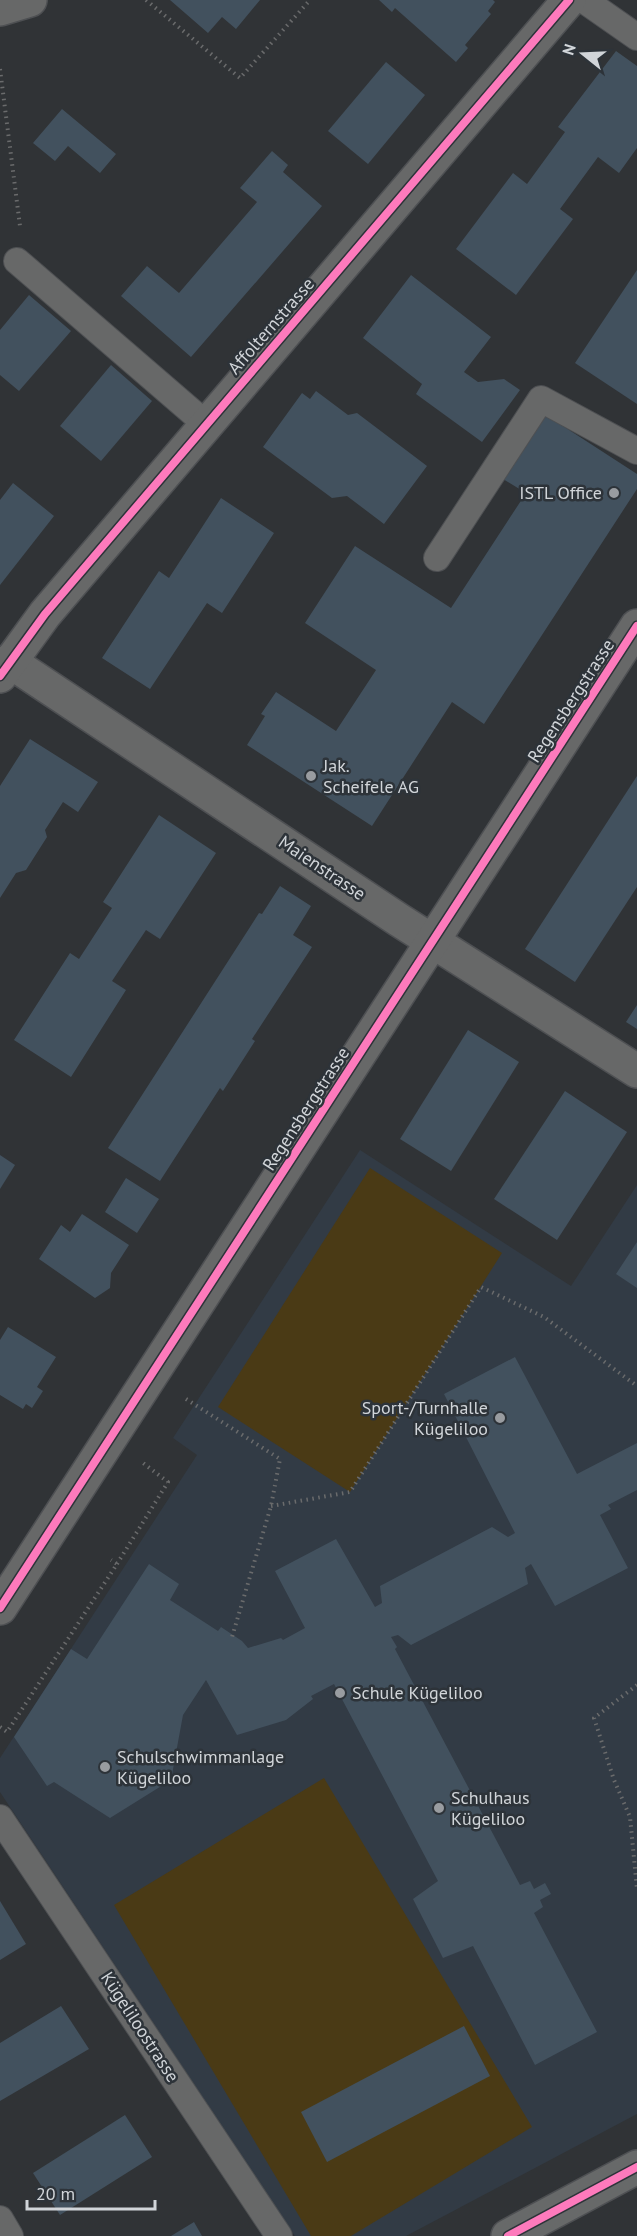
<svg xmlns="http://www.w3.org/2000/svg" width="637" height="2236" font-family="'PT Sans',sans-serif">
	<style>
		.built { fill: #323b45 }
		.green { fill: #4a3a15 }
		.building { fill: #42515e }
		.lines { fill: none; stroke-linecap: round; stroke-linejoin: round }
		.service-casing { stroke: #4e5053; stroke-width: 28 }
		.minor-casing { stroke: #4e5053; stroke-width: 36 }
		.tertiary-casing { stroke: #4e5053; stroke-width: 36 }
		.primary-casing { stroke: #4e5053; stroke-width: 36 }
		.path { stroke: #6a6b6c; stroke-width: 4; stroke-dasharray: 1.5 4.5; stroke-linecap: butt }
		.service { stroke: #676868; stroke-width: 26 }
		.minor { stroke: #676868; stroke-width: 33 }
		.tertiary { stroke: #676868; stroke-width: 33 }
		.primary { stroke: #676969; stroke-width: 33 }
		.cycleway-casing { stroke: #2d3339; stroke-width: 11 }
		.cycleway { stroke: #fd7abc; stroke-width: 8 }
		.poi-dot { fill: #999ca0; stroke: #2d3339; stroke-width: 2 }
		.labels { text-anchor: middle; stroke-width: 5; stroke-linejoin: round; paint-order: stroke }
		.street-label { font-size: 18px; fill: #d1d5d9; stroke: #2d3339 }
		.poi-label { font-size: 18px; fill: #d1d5d9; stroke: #2d3339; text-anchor: start }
	</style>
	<rect width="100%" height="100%" fill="#303336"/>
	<polygon class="built" points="360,1150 571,1286 637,1185 637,2114 406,2236 295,2236 0,1792 0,1758 197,1455 173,1438"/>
	<g class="green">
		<polygon points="370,1168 502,1253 350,1492 218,1407"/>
		<polygon points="324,1778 532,2127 351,2236 311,2236 114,1905"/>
	</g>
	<g class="building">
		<polygon points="170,0 260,0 236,29 222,17 208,33"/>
		<polygon points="379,0 493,0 495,2 488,11 491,14 465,45 468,48 456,62 395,8 392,12"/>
		<polygon points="616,51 637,66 637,148 619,173 598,157 560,209 573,219 516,295 456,249 513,173 527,184 565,132 558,127"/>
		<polygon points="386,62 425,95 368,164 328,131"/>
		<polygon points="62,109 116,154 100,173 68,146 55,161 33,143"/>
		<polygon points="272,151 288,165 283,172 322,206 191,357 121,296 147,266 179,293 257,202 240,188"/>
		<polygon points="637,270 637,404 575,363"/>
		<polygon points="411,275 491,337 464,372 478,382 504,379 520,390 482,442 416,394 422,384 363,338"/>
		<polygon points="29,295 71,331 19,391 0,375 0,330"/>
		<polygon points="111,365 152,401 101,461 60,426"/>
		<polygon points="316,391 348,415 357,413 427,466 384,524 347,496 332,498 263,447 302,393 310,399"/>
		<polygon points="546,415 637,474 637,489 484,724 452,702 372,826 247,745 265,716 261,714 276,692 336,731 376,670 305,623 355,546 451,608 526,493 503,479"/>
		<polygon points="13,483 54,516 0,585 0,500"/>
		<polygon points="221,498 274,533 222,613 207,603 150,689 102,658 159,571 169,578"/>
		<polygon points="30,739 98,782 78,812 63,802 45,830 47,837 26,870 16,873 0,898 0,786"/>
		<polygon points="637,776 637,887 575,982 525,949"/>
		<polygon points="159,815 216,853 160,939 146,930 112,981 126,990 71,1077 14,1040 70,953 79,959 112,908 103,902"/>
		<polygon points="280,886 311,906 293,935 312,947 252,1039 255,1041 223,1091 220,1088 160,1181 108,1148 259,913 262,914"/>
		<polygon points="637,1005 637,1029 626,1022"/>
		<polygon points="468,1030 519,1062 451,1171 400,1139"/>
		<polygon points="565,1091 627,1132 557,1240 494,1199"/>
		<polygon points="0,1155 15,1165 0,1189"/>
		<polygon points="126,1178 159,1199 137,1233 105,1212"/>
		<polygon points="82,1214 129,1245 111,1273 110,1288 95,1298 39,1259 61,1225 70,1232"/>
		<polygon points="637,1242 637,1288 616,1274"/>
		<polygon points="8,1327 56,1357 37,1387 43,1391 32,1408 26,1404 23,1409 0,1395 0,1340"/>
		<polygon points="515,1357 577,1474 637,1443 637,1490 608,1505 611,1509 600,1515 628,1568 555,1606 531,1564 525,1568 528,1584 411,1645 398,1635 391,1637 397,1647 395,1649 520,1885 530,1881 534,1889 545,1883 551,1894 540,1900 543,1907 534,1913 597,2032 535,2065 473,1946 443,1958 413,1899 438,1881 334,1684 311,1696 313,1699 286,1720 237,1735 206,1680 183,1715 171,1780 110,1818 54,1782 47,1786 14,1737 71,1649 87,1659 149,1564 179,1584 170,1600 218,1631 221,1627 242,1641 248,1648 281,1638 283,1640 305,1628 275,1571 336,1539 375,1607 382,1603 380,1586 492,1527 508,1537 515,1533 444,1394"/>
		<polygon points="0,1901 26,1944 0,1960"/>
		<polygon points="61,2006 89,2049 0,2101 0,2043"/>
		<polygon points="464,2026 490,2076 327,2162 301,2112"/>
		<polygon points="125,2115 152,2157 60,2215 33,2173"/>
		<polygon points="194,2222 202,2236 171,2236"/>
	</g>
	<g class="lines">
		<g class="service-casing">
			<g id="service">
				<polyline points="584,0 637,37"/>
				<polyline points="17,261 206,424"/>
				<polyline points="437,558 541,399 637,451"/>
				<polyline points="0,1818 279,2236"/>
				<polyline points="0,2219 10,2236"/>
			</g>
		</g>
		<g class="minor-casing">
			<g id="minor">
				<polyline points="0,9 30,0"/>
				<polyline points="9,661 399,920 637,1071"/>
				<polyline points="0,676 45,614 569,0"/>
			</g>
		</g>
		<g class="tertiary-casing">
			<polyline id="tertiary" points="0,1608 637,626"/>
		</g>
		<g class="primary-casing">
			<polyline id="primary" points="508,2236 637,2167"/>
		</g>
		<g class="path">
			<polyline points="146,0 240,78 310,0"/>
			<polyline points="0,69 20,226"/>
			<polyline points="186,1399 280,1459 271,1506 232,1637"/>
			<polyline points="271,1506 350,1492 481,1287 544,1317 637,1386"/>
			<polyline points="117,1564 168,1482 143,1463"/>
			<polyline points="637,1685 594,1718 614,1780 630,1817 637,1889"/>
			<polyline points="0,1727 7,1732 117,1564 111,1560"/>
		</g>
		<use href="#service" class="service"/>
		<use href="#minor" class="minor"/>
		<use href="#tertiary" class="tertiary"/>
		<use href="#primary" class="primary"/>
		<g class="cycleway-casing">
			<g id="cycleway">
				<polyline points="0,676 45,614 569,0"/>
				<polyline points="0,1608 637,626"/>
				<polyline points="508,2236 637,2167"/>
			</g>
		</g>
		<use href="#cycleway" class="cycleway"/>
	</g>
	<g class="poi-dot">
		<circle cx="614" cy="493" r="6"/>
		<circle cx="311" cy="776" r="6"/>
		<circle cx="500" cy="1418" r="6"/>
		<circle cx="340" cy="1693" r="6"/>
		<circle cx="105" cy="1767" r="6"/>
		<circle cx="439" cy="1808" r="6"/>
	</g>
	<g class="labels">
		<g class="street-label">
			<text transform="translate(271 326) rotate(-49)" y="6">Affolternstrasse</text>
			<text transform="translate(571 701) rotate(-57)" y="6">Regensbergstrasse</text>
			<text transform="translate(322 868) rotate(34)" y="6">Maienstrasse</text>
			<text transform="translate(306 1109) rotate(-57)" y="6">Regensbergstrasse</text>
			<text transform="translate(140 2027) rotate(57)" y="6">Kügeliloostrasse</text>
		</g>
		<g class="poi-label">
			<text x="602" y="499" text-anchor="end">ISTL Office</text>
			<text x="323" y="772">Jak.<tspan x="323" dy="21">Scheifele AG</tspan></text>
			<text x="488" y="1414" text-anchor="end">Sport-/Turnhalle<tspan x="488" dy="21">Kügeliloo</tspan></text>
			<text x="352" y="1699">Schule Kügeliloo</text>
			<text x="117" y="1763">Schulschwimmanlage<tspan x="117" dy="21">Kügeliloo</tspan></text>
			<text x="451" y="1804">Schulhaus<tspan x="451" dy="21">Kügeliloo</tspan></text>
		</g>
	</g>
	<g transform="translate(583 54) rotate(288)" stroke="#2d3339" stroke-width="4.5" paint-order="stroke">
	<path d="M0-4.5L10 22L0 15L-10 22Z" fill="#d1d5d9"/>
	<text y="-9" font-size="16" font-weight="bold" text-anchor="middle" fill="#d1d5d9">N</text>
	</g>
	<path d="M27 2200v9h128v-9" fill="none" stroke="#d1d5d9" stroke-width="3"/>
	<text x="36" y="2200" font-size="18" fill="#d1d5d9" stroke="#2d3339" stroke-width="4.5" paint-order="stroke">20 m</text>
</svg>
